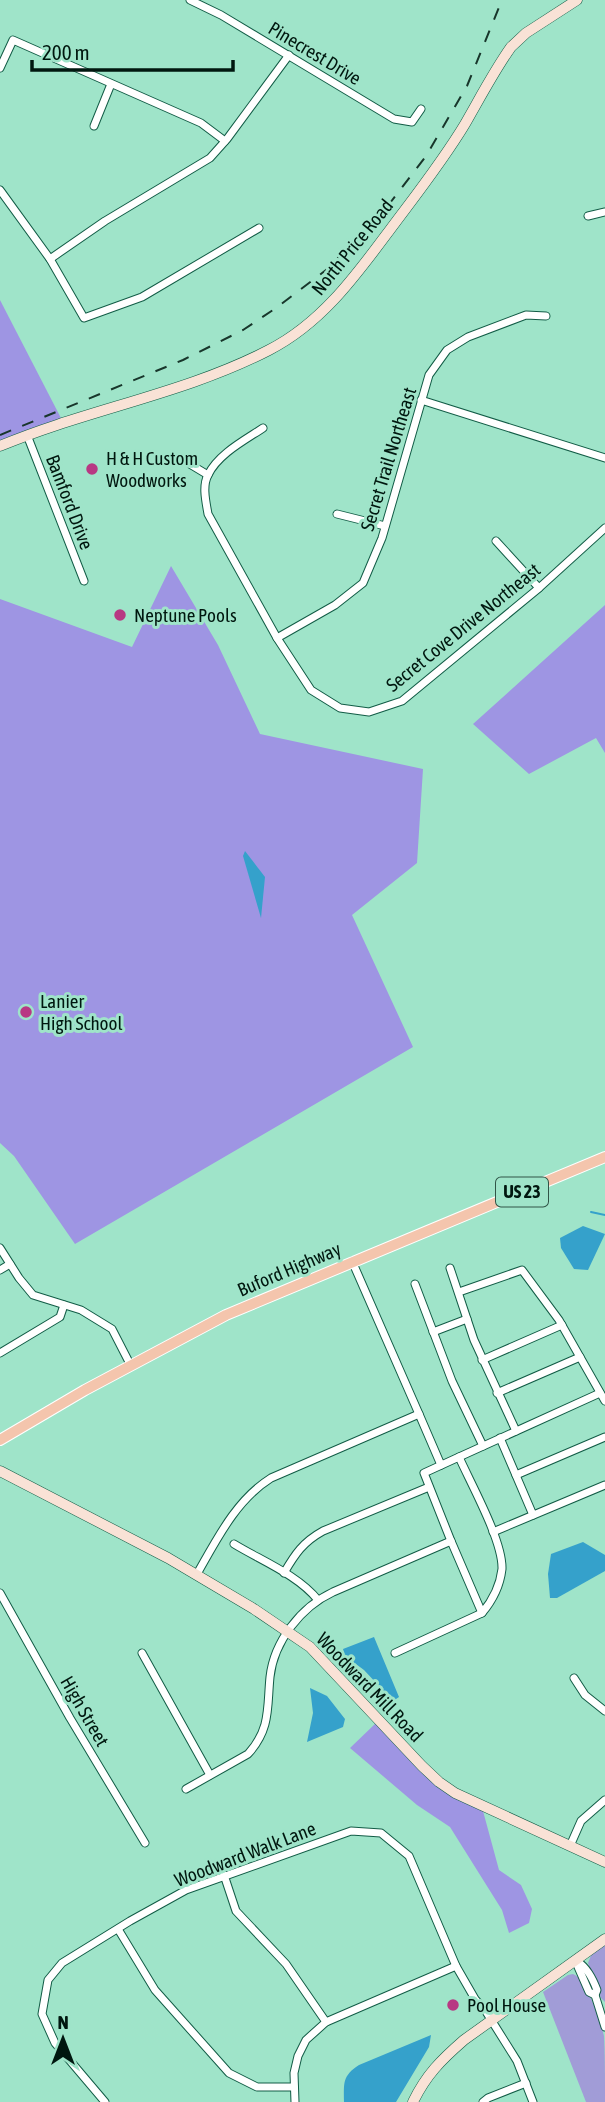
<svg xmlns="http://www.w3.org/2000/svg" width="605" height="2102" font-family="'Asap Condensed',sans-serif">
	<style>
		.green { fill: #a19cd7 }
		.forest { fill: #9e95e3 }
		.water { fill: #35a1cb }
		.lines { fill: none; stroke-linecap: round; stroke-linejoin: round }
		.stream { stroke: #35a1cb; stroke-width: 2 }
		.street-casing { stroke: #125c46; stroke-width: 9 }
		.secondary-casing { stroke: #125c46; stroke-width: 11 }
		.primary-casing { stroke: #fff; stroke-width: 12 }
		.street { stroke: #fff; stroke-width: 7 }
		.secondary { stroke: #f9e2d6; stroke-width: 10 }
		.primary { stroke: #f4c5ad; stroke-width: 10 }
		.rail { stroke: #18362b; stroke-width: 2; stroke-dasharray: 12 12; stroke-linecap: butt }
		.poi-dot { fill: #b83883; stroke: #9fe4c9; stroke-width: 2.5 }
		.labels { text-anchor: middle; stroke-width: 6; stroke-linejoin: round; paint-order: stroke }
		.shield { fill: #9fe4c9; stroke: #305447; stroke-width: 2 }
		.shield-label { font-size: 18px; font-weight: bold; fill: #00170f }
		.street-label { font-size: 19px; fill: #00170f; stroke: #9fe4c9 }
		.poi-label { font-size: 19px; fill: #00170f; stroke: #9fe4c9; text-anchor: start }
	</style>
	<rect width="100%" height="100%" fill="#9fe4c9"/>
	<g class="green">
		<polygon points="605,1945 605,2002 601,1998 588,1963 592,1953"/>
		<path d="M573,1974C586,1978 601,2022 604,2036C605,2052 605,2084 605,2102H586L543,1992L568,1975Z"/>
	</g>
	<g class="forest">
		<polygon points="0,300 63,422 0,442"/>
		<polygon points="171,566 218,645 260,734 423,769 417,863 352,915 413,1047 75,1244 14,1156 0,1143 0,599 132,647"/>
		<polygon points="605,605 605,753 596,738 529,774 473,724"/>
		<polygon points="376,1723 466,1803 483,1811 499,1870 521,1885 532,1909 529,1923 509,1933 502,1910 450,1827 417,1805 350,1748"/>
	</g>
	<g class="water">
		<polygon points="245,851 265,877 261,918 243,856"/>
		<polygon points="583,1226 605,1234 588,1270 574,1269 561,1248 560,1238"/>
		<polygon points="583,1542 605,1555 605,1571 557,1598 550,1598 548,1574 551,1554"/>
		<polygon points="374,1637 399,1697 393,1701 364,1670 345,1656 343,1649"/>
		<polygon points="310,1688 327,1696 345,1719 343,1727 307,1742 313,1713"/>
		<path d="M431,2035L429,2047L396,2102H344C344,2083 342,2076 359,2065Z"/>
	</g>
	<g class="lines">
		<polyline class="stream" points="591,1212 605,1215"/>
		<g class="street-casing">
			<g id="street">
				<polyline points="190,0 221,15 394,119 412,122 421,109"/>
				<polyline points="0,68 13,40 201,123 225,141"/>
				<polyline points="94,126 111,84"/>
				<polyline points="0,190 50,259 84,318 142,297 259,228"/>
				<polyline points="588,216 605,212"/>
				<polyline points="50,259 105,221 210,158 227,139 289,55"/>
				<polyline points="421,400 605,458"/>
				<path d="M263,428C245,440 218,454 208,475C202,486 206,502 208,514L277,638L311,690L340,708L369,712L402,701L539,588L605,528"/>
				<polyline points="27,435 84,581"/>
				<polyline points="183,460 208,475"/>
				<polyline points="337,514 385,526"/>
				<polyline points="496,541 539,588"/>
				<polyline points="277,638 335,605 363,583 382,538 429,375 447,350 468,337 526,315 546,316"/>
				<polyline points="0,1248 19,1278 33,1295 81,1310 112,1329 130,1364"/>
				<polyline points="352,1261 419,1414"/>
				<polyline points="450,1268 474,1340 516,1431"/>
				<polyline points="0,1270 10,1264"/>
				<polyline points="415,1284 452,1381 483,1446"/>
				<polyline points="459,1292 522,1270 559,1320 605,1401"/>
				<polyline points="433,1332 467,1319"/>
				<polyline points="0,1353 60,1317 64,1305"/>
				<polyline points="482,1360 562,1325"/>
				<polyline points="497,1393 580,1357"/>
				<polyline points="500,1438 533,1515"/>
				<path d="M459,1457C471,1484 503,1541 502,1569C500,1586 493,1600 482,1613L451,1541L424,1473Z"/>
				<polyline points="459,1457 600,1393"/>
				<polyline points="516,1475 605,1437"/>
				<polyline points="493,1532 605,1485"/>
				<path d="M234,1544C262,1561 298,1575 318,1600"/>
				<path d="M284,1573C295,1554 303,1542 323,1531L429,1487"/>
				<path d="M197,1574C217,1539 236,1500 271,1478L419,1414L441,1465"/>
				<polyline points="0,1593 70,1718 145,1843"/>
				<polyline points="142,1653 210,1775"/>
				<polyline points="395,1653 482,1613"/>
				<polyline points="574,1678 585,1695 605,1711"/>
				<path d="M186,1789L248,1754C271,1729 267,1707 270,1677C274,1641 301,1607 333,1592L451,1541"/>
				<polyline points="570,1846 581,1821 605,1800"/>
				<polyline points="224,1875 236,1911 286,1964 326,2022"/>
				<polyline points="118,1929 155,1990 229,2073 257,2087 294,2087"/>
				<polyline points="575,1960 589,1992 595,1995 605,2027"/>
				<path d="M576,1960C587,1968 592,1977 597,1990L595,1995"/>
				<polyline points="105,2102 55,2043 42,2014 48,1980 62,1963 130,1921 186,1890 351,1831 381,1833 409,1856 456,1966 475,1999 485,2010 517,2061 533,2102"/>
				<polyline points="295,2102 294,2073 298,2056 306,2040 326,2022 456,1966"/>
				<polyline points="483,2102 488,2098 526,2083"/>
			</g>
		</g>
		<g class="secondary-casing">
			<g id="secondary">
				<path d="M0,446C88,409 184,394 269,350C324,322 359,271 395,223C419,191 444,159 465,124C480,98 494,71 511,47L526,33L577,0"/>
				<polyline points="0,1471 168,1558 254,1609 310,1647 422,1766 439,1782 455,1793 605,1862"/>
				<path d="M413,2102C426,2075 441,2060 464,2040L605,1939"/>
			</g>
		</g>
		<g class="primary-casing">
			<polyline id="primary" points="0,1440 85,1390 226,1315 605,1157"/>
		</g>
		<use href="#street" class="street"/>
		<use href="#secondary" class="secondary"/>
		<use href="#primary" class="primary"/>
		<polyline class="rail" points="0,435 183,360 243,330 276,308 326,270 390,203 426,156 467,86 502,0"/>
	</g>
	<g class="poi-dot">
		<circle cx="92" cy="469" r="7"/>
		<circle cx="120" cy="615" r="7"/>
		<circle cx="26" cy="1012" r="7"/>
		<circle cx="453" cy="2005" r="7"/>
	</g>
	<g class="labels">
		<rect class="shield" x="496" y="1177.5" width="52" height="29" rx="5"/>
		<g class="shield-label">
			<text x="522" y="1198">US 23</text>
		</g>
		<g class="street-label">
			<text transform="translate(315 53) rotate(31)" y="7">Pinecrest Drive</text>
			<text transform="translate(352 247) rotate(-51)" y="7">North Price Road</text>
			<text transform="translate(388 459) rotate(-73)" y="7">Secret Trail Northeast</text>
			<text transform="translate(70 502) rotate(69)" y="7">Bamford Drive</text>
			<text transform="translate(463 627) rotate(-39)" y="7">Secret Cove Drive Northeast</text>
			<text transform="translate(289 1269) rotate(-23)" y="7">Buford Highway</text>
			<text transform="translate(370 1687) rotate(46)" y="7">Woodward Mill Road</text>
			<text transform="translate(85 1711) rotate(60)" y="7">High Street</text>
			<text transform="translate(245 1854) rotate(-21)" y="7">Woodward Walk Lane</text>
		</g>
		<g class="poi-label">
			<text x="106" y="465">H &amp; H Custom<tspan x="106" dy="22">Woodworks</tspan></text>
			<text x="134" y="622">Neptune Pools</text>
			<text x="40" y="1008">Lanier<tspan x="40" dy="22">High School</tspan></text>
			<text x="467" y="2012">Pool House</text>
		</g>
	</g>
	<g transform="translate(63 2039)" stroke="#9fe4c9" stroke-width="5" paint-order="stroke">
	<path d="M0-5L12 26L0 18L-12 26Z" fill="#00170f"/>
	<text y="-10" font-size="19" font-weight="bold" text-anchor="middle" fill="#00170f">N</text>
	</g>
	<path d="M32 60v10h201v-10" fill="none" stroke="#00170f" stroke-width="3.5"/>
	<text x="42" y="60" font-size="21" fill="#00170f" stroke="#9fe4c9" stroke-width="5" paint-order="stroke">200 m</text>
</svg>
